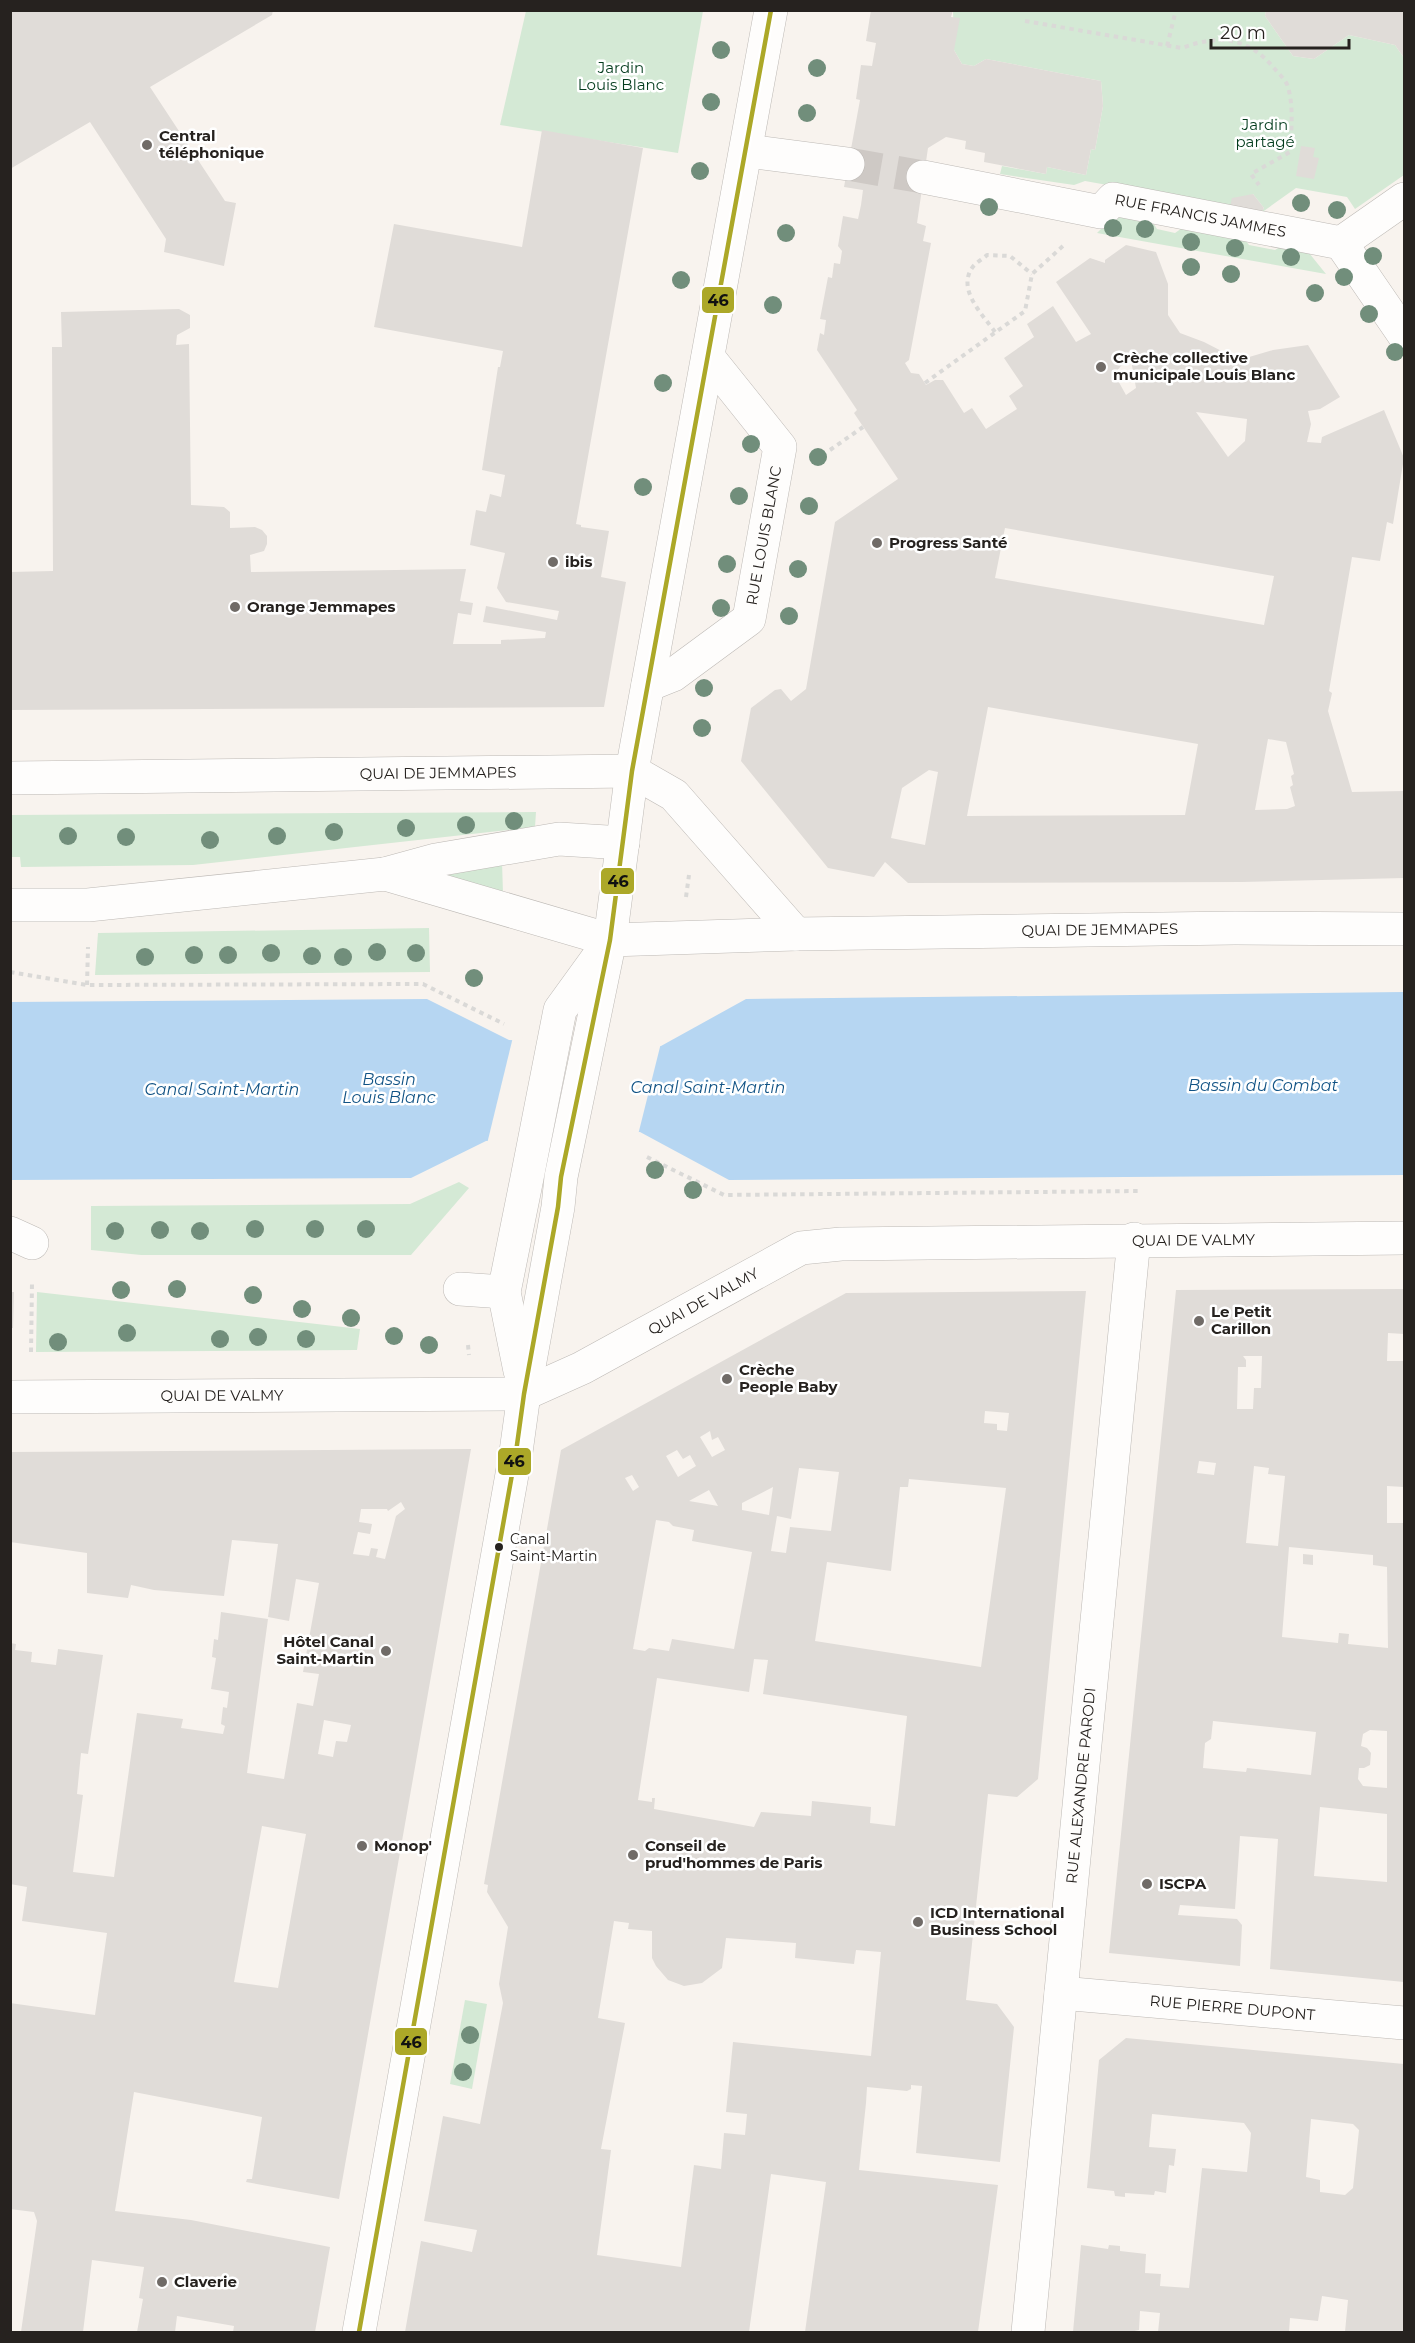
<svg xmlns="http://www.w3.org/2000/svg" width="1415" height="2343" font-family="Montserrat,sans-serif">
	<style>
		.green { fill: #d4e9d5 }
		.water { fill: #b6d6f2 }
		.pier { fill: #f8f3ee }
		.building { fill: #e0dcd8; fill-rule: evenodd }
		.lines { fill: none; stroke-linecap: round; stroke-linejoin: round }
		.minor-tunnel { stroke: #cec9c5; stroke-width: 33; stroke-dasharray: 33 16; stroke-linecap: butt }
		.minor-casing { stroke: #bdb9b5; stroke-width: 34 }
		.path { stroke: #dad9d7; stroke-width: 4; stroke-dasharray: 4.5 4.5; stroke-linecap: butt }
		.minor { stroke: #fefdfc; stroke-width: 33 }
		.bus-1-casing { stroke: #fff; stroke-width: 9 }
		.bus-1 { stroke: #aca828; stroke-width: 4.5 }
		.tree { fill: #718e7b }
		.poi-dot { fill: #706b67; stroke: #fff; stroke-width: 2 }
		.bus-dot { fill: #26221f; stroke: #fff; stroke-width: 2 }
		.labels { text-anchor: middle; stroke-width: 5; stroke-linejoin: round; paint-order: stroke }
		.bus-label { font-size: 14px; fill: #26221f; stroke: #fff; text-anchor: start }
		.park-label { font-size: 15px; fill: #033c1d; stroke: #fff }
		.poi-label { font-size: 15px; font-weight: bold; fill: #26221f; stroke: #fff; text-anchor: start }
		.street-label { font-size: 15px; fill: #26221f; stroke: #fff }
		.water-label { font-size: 16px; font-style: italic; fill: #115385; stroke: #fff }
		.line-badge { stroke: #fff; stroke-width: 2 }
		.pale-badge-label { font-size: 16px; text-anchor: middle; font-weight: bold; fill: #111 }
	</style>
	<rect width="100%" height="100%" fill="#f8f3ee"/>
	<g class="green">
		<polygon points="953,10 1266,11 1265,16 1293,56 1314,59 1349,35 1395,45 1404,58 1404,175 1355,209 1347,197 1296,188 1261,213 1264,208 1253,194 1230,207 1085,181 1074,185 1000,174 1002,166 1046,174 1047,167 1086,175 1091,149 1095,150 1103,106 1101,81 986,59 974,66 962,64 954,50"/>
		<polygon points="526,11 703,11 678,153 500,125"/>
		<polygon points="1116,214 1152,221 1157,229 1175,233 1185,226 1242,236 1249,245 1275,250 1285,244 1305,248 1326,274 1097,233"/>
		<polygon points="536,812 535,827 193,865 21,867 20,857 11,857 10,815"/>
		<polygon points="502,862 503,894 432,876"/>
		<polygon points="429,928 430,972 95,975 98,933"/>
		<polygon points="459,1182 469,1188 411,1255 141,1255 91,1250 91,1206 410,1204"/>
		<polygon points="37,1292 360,1329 357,1350 36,1352"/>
		<polygon points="465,2000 487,2004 472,2089 450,2084"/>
	</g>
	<polygon class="water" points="1404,992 1404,1175 729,1180 640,1132 486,1141 411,1178 11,1180 10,1002 427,999 509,1040 661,1046 746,999"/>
	<polygon class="pier" points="513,1037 661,1043 638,1135 487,1144"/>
	<g class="building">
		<polygon points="10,10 273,10 272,15 150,87 225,201 236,203 224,266 164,252 166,239 90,122 10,169"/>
		<path d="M871,10H953L951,17L960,18L954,50L962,64L974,66L986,59L1101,81L1103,106L1095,150L1091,149L1086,175L1047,167L1046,174L984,162L985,153L965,149L966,141L946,137L928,148L917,223L926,226L923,241L931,243L909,360L905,363L911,373L919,374L926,385L935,380H943L964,413L972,408L986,429L1017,409L1009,396L1023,386L1004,358L1034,337L1027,324L1053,306L1076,342L1091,334L1056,282L1090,258L1105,263V260L1126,245L1156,252L1168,284V315L1180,333L1204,342L1239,360L1273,350L1308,345L1340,397L1320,409L1308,411L1311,424L1307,442L1321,443L1322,437L1384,410L1404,458L1393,524L1387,522L1380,561L1352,557L1329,691L1332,693L1328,711L1352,792L1404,791V878L1242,882L908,883L885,862L874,877L828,868L741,761L751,708L775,690L781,689L791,701L806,689L835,522L898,479L854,413L857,410L817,350L820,333L824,335L825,327L826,320L820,319L828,277L832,278L834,263L840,264L842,251L838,246L843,216L858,219L861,205L863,190L844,187L860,100L856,99L861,65L872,66L876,43L866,41ZM1131,360L1136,388L1126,395L1116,377V372L1125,361ZM1196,412L1247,419L1245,441L1228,457ZM1005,528L1274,576L1264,625L995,578ZM988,707L1198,744L1185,815L967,816ZM1268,739L1286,742L1294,774L1291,776L1293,785L1290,787L1295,806L1287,809L1255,810ZM929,770L938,772L925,845L891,838L902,788Z"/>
		<polygon points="1266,10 1404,10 1404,58 1395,45 1349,35 1314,59 1293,56 1265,16"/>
		<polygon points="542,130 643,148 576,524 581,525 581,527 609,531 601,577 626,582 604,707 10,710 10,572 53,571 52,347 62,347 61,312 179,309 190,315 190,328 177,335 176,345 189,344 191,505 224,507 230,512 230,528 255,527 262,530 267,536 267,544 264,551 250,555 251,572 466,569 460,601 473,603 471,615 458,613 453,644 501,644 501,640 545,638 546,632 483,622 486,606 557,620 559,611 506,602 497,588 505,553 470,545 476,510 486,512 490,494 501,497 505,475 482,470 498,367 500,367 503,351 374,327 394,224 522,247"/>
		<polygon points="1301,146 1315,148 1313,157 1319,158 1314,179 1296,176"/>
		<polygon points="1253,194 1264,208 1261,213 1230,207 1232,198"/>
		<path d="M1404,1289V1334L1388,1333L1387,1361H1404V1487L1387,1486V1523H1404V1982L1270,1969L1278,1839L1240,1836L1235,1909L1180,1905L1178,1915L1237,1919L1242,1925L1240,1966L1109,1953L1176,1290ZM1243,1356H1262L1261,1388H1254L1253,1409H1237L1238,1367H1246V1360ZM1199,1461L1216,1463L1214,1475L1197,1473ZM1254,1466L1269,1468L1268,1474L1285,1476L1278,1546L1246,1543ZM1289,1547L1373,1555V1565L1387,1567L1388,1648L1348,1644L1349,1634L1339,1633L1338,1643L1282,1637ZM1213,1721L1316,1732L1311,1775L1247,1768L1246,1772L1203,1768L1205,1743L1211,1739ZM1370,1730L1387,1731V1788L1363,1786L1358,1779L1359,1768H1364L1370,1765L1371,1753L1367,1748L1361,1746L1363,1734ZM1320,1807L1387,1814V1882L1314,1876Z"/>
		<path d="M1086,1291L1038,1779L1017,1797L988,1794L966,2000L997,2004L1014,2027L1000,2162L916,2153L922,2086L911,2085V2089L907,2091L867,2087L866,2103L859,2170L998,2185L978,2332H805L826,2182L771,2174L749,2332H405L421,2241L472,2252L477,2230L424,2221L443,2116L480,2124L503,2003L499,1984L508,1927L487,1892L488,1885L484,1884L561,1450L846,1293ZM985,1411L1009,1413L1007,1431L997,1430V1424L984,1423ZM710,1431L712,1440L718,1437L725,1450L712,1457L700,1437ZM677,1450L683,1459L690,1455L696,1466L678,1477L666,1456ZM799,1468L839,1472L831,1531L790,1527L786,1553L771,1551L777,1516L791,1519ZM632,1475L639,1487L633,1491L625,1478ZM909,1479L1006,1488L981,1667L815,1641L827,1562L891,1571L900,1487H908ZM773,1487L769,1515L742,1510V1503ZM709,1490L718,1506L689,1501ZM656,1520L669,1522L673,1526L694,1530L692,1541L752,1552L734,1649L672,1639L669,1651L649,1648L645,1651L633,1649ZM754,1659L768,1660L763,1694L907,1716L895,1826L870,1823L871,1807L812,1801L811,1816L761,1812L754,1827L654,1809L655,1798H652V1802L638,1800L657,1678L749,1692ZM614,1921L629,1923L628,1929L652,1931V1958L656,1966L668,1980L684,1986L702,1983L722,1968L726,1938L796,1943L795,1958L854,1964L856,1950L881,1952L871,2056L733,2042L726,2112L747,2114L745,2135L724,2133L721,2169L694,2165L681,2267L597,2255L611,2150L601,2149L625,2023L598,2018Z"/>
		<polygon points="10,1292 14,1292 13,1328 10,1328"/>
		<path d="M471,1449L339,2199L246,2182L247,2179H252L262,2117L134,2092L115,2211L191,2220L330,2247L315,2332H233L234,2326L177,2316L175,2332H137L143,2299L139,2298L144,2267L92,2260L83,2332H21L37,2221L34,2212L10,2209V2003L95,2015L107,1933L22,1921L27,1887L10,1884V1643L16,1644L15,1650L32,1652L31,1662L56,1665L58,1649L103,1655L88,1754L81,1753L77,1794L83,1795L73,1872L114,1877L137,1713L183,1719L181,1728L223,1734L225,1726L221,1724L223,1707L227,1708L229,1692L211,1689L216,1658L212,1657L214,1639L218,1640L221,1612L268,1619L247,1773L284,1779L297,1703L313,1706L319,1674L303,1672L319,1583L296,1579L289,1621L268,1617L278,1544L232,1540L224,1596L154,1590L131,1585L128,1598L87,1593V1553L10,1542V1452ZM401,1502L405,1509L396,1516L385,1559L376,1557L378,1549L371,1548L369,1556L353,1554L358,1532L370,1534L372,1524L359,1522L361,1509H387L388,1511ZM324,1720L351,1725L347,1742L336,1741L333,1757L318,1754ZM262,1826L306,1834L278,1988L234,1982Z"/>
		<polygon points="1303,1554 1313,1555 1313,1565 1303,1564"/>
		<path d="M1126,2038L1404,2064V2332H1345L1348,2300L1322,2296L1318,2321L1290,2318L1289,2332H1158L1160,2313L1140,2311L1139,2330L1130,2332H1073L1081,2245L1108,2249L1109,2245L1120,2246V2251L1146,2254L1145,2273L1161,2274L1160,2286L1189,2288L1202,2168L1247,2172L1251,2133L1244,2123L1152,2114L1149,2147L1176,2149L1174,2166L1169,2165L1166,2193L1155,2191L1154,2195L1125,2193V2197L1115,2196L1114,2191L1087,2188L1099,2060ZM1311,2119L1353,2124L1359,2130L1353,2188L1345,2195L1320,2192V2180L1306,2177Z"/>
	</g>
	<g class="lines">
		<polyline class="minor-tunnel" points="848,164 923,177"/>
		<g class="minor-casing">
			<g id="minor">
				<polyline points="747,151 848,164"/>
				<path id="s1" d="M923,177L1101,212L1113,199L1123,201L1341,243L1404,335"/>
				<polyline points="1341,243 1404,199"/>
				<path id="s2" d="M648,685L673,675L749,619L780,447L708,357"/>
				<path id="s3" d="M10,778L632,771L674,795L796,934"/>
				<polyline points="385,874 436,860 559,839 623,843"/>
				<path id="s4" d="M10,905H88L385,874L610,940L796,934L1235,928L1404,929"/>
				<polyline points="10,1233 32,1243"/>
				<polyline points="460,1289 504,1292"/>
				<polyline points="520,1371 504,1292 527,1178 560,1010 602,952"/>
				<path id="s5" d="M10,1397L524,1394L582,1368L801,1248L841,1244L1404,1238"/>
				<path id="s6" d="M1061,1993L1404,2023"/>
				<polyline points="359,2332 516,1452 524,1394 558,1207 561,1177 610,940 632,771 771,10"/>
				<path id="s7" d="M1028,2332L1134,1239"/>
			</g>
		</g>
		<g class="path">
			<path d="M1025,21L1182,48C1219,34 1248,37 1274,68C1279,74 1286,80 1288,87C1294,108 1291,131 1290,152L1251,174L1259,185"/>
			<polyline points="1167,46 1176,10"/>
			<path d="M995,332C983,315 957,290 972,268C975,263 983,259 987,255L1010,256L1032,274"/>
			<polyline points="925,383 1025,311 1032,274 1063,246"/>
			<polyline points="830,450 863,427"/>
			<polyline points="686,897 689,875"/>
			<polyline points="10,972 87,985 423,984 504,1024"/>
			<polyline points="87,985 88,947"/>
			<polyline points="647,1157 724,1195 1140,1191"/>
			<polyline points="468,1345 469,1355"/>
			<polyline points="31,1352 32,1283"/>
		</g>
		<use href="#minor" class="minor"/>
		<g class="bus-1-casing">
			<polyline id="bus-1" points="359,2332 516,1452 524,1394 558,1207 561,1177 610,940 632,771 771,10"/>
		</g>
		<use href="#bus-1" class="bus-1"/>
	</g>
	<g class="tree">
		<circle cx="721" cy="50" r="9"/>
		<circle cx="817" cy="68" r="9"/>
		<circle cx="711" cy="102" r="9"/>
		<circle cx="807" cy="113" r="9"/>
		<circle cx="700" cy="171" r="9"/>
		<circle cx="1301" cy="203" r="9"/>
		<circle cx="989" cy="207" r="9"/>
		<circle cx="1337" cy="210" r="9"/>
		<circle cx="1113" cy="228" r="9"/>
		<circle cx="1145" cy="229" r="9"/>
		<circle cx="786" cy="233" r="9"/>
		<circle cx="1191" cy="242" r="9"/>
		<circle cx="1235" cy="248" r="9"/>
		<circle cx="1373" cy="256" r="9"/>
		<circle cx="1291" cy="257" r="9"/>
		<circle cx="1191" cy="267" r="9"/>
		<circle cx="1231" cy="274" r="9"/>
		<circle cx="1344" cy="277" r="9"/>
		<circle cx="681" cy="280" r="9"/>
		<circle cx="1315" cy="293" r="9"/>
		<circle cx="773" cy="305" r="9"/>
		<circle cx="1369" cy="314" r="9"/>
		<circle cx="1395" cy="352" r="9"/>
		<circle cx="663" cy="383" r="9"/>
		<circle cx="751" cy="444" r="9"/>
		<circle cx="818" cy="457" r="9"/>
		<circle cx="643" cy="487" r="9"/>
		<circle cx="739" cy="496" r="9"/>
		<circle cx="809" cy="506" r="9"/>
		<circle cx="727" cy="564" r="9"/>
		<circle cx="798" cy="569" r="9"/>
		<circle cx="721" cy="608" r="9"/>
		<circle cx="789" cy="616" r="9"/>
		<circle cx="704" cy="688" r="9"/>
		<circle cx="702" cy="728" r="9"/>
		<circle cx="514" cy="821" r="9"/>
		<circle cx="466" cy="825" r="9"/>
		<circle cx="406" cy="828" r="9"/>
		<circle cx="334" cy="832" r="9"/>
		<circle cx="68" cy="836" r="9"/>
		<circle cx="277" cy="836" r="9"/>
		<circle cx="126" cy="837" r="9"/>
		<circle cx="210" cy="840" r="9"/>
		<circle cx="377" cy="952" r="9"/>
		<circle cx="271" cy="953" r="9"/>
		<circle cx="416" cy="953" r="9"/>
		<circle cx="194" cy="955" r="9"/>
		<circle cx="228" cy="955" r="9"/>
		<circle cx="312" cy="956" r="9"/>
		<circle cx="145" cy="957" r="9"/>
		<circle cx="343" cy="957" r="9"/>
		<circle cx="474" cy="978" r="9"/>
		<circle cx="655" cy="1170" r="9"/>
		<circle cx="693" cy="1190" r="9"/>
		<circle cx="255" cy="1229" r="9"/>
		<circle cx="315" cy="1229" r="9"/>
		<circle cx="366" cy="1229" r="9"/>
		<circle cx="160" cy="1230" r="9"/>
		<circle cx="115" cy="1231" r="9"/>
		<circle cx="200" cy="1231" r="9"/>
		<circle cx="177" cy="1289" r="9"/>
		<circle cx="121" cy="1290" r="9"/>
		<circle cx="253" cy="1295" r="9"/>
		<circle cx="302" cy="1309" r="9"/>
		<circle cx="351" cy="1318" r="9"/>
		<circle cx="127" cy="1333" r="9"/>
		<circle cx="394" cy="1336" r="9"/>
		<circle cx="258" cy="1337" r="9"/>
		<circle cx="220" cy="1339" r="9"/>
		<circle cx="306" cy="1339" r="9"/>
		<circle cx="58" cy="1342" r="9"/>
		<circle cx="429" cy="1345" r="9"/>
		<circle cx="470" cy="2035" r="9"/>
		<circle cx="463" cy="2072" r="9"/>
	</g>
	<g class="poi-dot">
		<circle cx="147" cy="145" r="6"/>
		<circle cx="1101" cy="367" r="6"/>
		<circle cx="877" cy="543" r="6"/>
		<circle cx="553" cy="562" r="6"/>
		<circle cx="235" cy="607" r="6"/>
		<circle cx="1199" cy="1321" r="6"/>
		<circle cx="727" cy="1379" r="6"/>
		<circle cx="386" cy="1651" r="6"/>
		<circle cx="362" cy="1846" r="6"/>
		<circle cx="633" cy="1855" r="6"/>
		<circle cx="1147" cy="1884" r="6"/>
		<circle cx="918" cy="1922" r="6"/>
		<circle cx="162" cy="2282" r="6"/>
	</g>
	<circle class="bus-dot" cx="499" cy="1547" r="5"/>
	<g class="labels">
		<g class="bus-label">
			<text x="510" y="1544">Canal<tspan x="510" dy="17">Saint-Martin</tspan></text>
		</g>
		<g class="park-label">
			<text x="621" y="73">Jardin<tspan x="621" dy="17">Louis Blanc</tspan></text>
			<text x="1265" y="130">Jardin<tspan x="1265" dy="17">partagé</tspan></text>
		</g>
		<g class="poi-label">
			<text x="159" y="141">Central<tspan x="159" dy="17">téléphonique</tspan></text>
			<text x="1113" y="363">Crèche collective<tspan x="1113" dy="17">municipale Louis Blanc</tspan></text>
			<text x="889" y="548">Progress Santé</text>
			<text x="565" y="567">ibis</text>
			<text x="247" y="612">Orange Jemmapes</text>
			<text x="1211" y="1317">Le Petit<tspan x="1211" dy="17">Carillon</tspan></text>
			<text x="739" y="1375">Crèche<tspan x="739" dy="17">People Baby</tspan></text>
			<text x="374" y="1647" text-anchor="end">Hôtel Canal<tspan x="374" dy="17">Saint-Martin</tspan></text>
			<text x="374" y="1851">Monop'</text>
			<text x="645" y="1851">Conseil de<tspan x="645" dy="17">prud'hommes de Paris</tspan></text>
			<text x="1159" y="1889">ISCPA</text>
			<text x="930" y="1918">ICD International<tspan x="930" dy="17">Business School</tspan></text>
			<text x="174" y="2287">Claverie</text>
		</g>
		<g class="street-label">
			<text dy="5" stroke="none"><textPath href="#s1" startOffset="288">RUE FRANCIS JAMMES</textPath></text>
			<text dy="5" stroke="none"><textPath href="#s2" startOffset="206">RUE LOUIS BLANC</textPath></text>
			<text dy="5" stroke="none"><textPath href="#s3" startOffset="428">QUAI DE JEMMAPES</textPath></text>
			<text dy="5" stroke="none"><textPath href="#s4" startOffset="1101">QUAI DE JEMMAPES</textPath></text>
			<text dy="5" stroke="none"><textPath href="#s5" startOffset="1220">QUAI DE VALMY</textPath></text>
			<text dy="5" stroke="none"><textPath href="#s5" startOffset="716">QUAI DE VALMY</textPath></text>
			<text dy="5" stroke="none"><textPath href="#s5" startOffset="212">QUAI DE VALMY</textPath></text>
			<text dy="5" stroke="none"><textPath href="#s7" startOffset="549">RUE ALEXANDRE PARODI</textPath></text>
			<text dy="5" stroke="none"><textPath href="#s6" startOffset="172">RUE PIERRE DUPONT</textPath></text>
		</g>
		<g class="water-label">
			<text x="389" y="1085">Bassin<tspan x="389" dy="18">Louis Blanc</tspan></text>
			<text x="1263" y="1091">Bassin du Combat</text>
			<text x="708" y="1093">Canal Saint-Martin</text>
			<text x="222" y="1095">Canal Saint-Martin</text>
		</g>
	</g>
	<g class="line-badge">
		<rect x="701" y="286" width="34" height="28" rx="6" fill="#aca828"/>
		<rect x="600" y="867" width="35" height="28" rx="6" fill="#aca828"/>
		<rect x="497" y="1447" width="35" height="29" rx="6" fill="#aca828"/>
		<rect x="394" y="2027" width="34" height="29" rx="6" fill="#aca828"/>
	</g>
	<g class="pale-badge-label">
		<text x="718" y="306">46</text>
		<text x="618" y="887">46</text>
		<text x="514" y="1467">46</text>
		<text x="411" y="2048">46</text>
	</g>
	<rect width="1415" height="2343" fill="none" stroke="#26221f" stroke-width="24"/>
	<path d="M1211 39v9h138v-9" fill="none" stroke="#26221f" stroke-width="3"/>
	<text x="1220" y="39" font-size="18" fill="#26221f" stroke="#ffffff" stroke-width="4.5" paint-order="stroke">20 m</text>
</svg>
